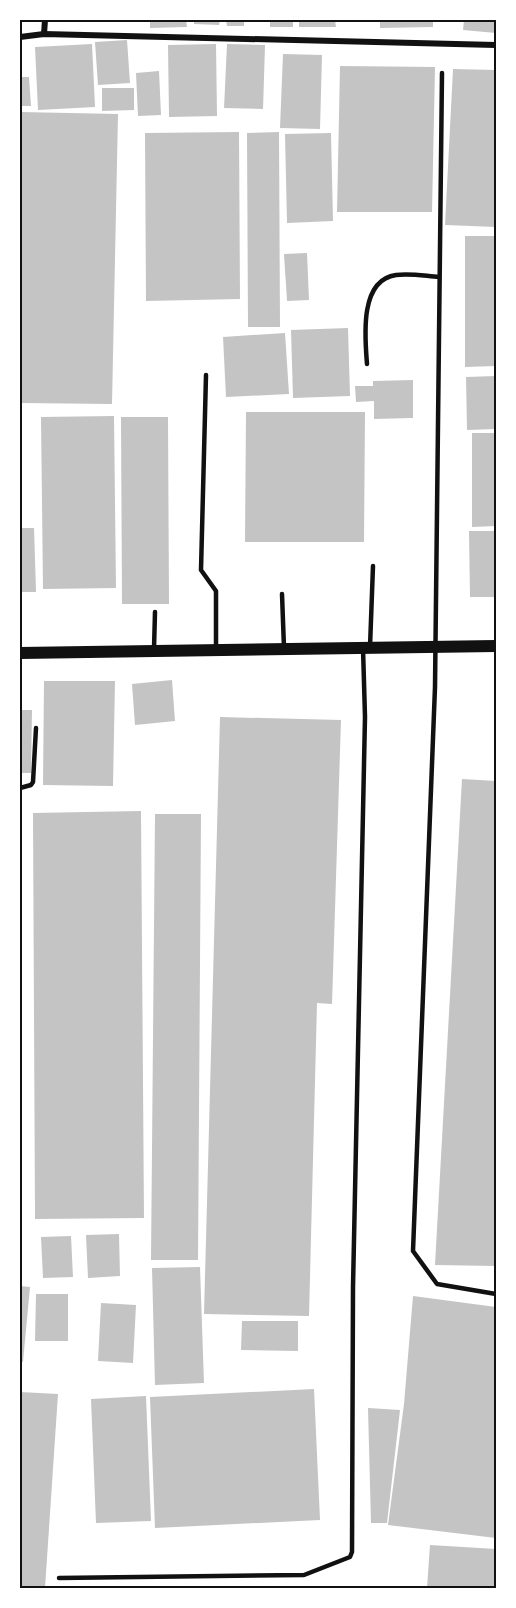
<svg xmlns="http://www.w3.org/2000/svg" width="516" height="1608" font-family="'Exo 2',sans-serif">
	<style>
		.building { fill: #c4c4c4 }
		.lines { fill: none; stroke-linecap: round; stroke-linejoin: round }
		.service { stroke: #111; stroke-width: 4.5 }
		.minor { stroke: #111; stroke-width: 6 }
		.secondary { stroke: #111; stroke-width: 12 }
		.neatline { fill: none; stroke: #111; stroke-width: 2 }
	</style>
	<rect width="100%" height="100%" fill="#fff"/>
	<g class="building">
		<polygon points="150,20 186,20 187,27 150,28"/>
		<polygon points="194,20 220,20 219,25 194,24"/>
		<polygon points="226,20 244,20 244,26 227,26"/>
		<rect x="270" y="20" width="23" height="7"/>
		<polygon points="299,20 335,20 336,27 299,27"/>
		<polygon points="380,20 433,20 433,27 380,28"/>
		<polygon points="464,20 496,20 496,33 463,30"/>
		<polygon points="127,40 130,83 98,85 95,42"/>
		<polygon points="92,44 95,107 38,110 35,47"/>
		<polygon points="216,44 217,116 169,117 168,45"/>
		<polygon points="227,44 265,45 263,109 224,108"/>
		<polygon points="283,54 322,55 320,129 280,128"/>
		<polygon points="340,66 435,67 432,212 337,212"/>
		<polygon points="453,69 496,70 496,227 445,225"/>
		<polygon points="159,71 161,115 138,116 136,73"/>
		<polygon points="20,77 29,77 31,106 20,106"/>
		<polygon points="102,88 134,88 134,110 102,111"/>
		<polygon points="20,112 118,114 112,404 20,403"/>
		<polygon points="239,132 240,299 146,301 145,133"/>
		<polygon points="279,132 280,327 248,327 247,133"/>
		<polygon points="331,133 333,221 287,223 285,134"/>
		<polygon points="465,236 496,236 496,366 465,367"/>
		<polygon points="307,253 309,300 287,301 284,254"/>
		<polygon points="348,328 350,396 293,398 291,330"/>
		<polygon points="285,333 289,394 226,397 223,337"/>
		<polygon points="496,376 496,429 467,430 466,377"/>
		<polygon points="413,380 413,418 374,419 374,401 356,402 355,386 373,386 373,381"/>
		<polygon points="246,412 365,412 364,542 245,542"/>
		<polygon points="114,416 116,588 43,589 41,417"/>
		<polygon points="121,417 168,417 169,604 122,604"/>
		<polygon points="472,433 496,433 496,526 472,527"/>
		<polygon points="20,528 34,528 36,592 20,592"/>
		<polygon points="469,531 496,531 496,597 470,597"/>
		<polygon points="172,680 175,721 135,725 132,684"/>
		<polygon points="44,681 115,681 113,786 43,785"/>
		<polygon points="20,710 32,710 31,773 20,773"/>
		<polygon points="220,717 341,720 332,1004 317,1003 309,1316 204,1314"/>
		<polygon points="462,779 496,781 496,1266 435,1265"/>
		<polygon points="141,811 144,1218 35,1219 33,813"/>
		<polygon points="155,814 201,814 198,1260 151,1260"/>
		<polygon points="119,1234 120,1276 88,1278 86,1235"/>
		<polygon points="71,1236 73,1277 43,1278 41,1237"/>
		<polygon points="200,1267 204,1383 155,1385 152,1268"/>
		<polygon points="20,1286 30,1287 23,1362 20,1361"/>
		<polygon points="36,1294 68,1294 68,1341 35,1341"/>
		<polygon points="413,1296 496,1307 496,1538 388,1525 404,1404"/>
		<polygon points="101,1303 136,1305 133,1363 98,1361"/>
		<polygon points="242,1321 298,1321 298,1351 241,1350"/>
		<polygon points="314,1389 320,1520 155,1528 150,1397"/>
		<polygon points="20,1392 58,1394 45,1588 20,1588"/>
		<polygon points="146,1396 151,1521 96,1523 91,1399"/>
		<polygon points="368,1408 400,1410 387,1523 371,1523"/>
		<polygon points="430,1545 496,1549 496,1588 427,1588"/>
	</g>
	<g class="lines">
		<g class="service">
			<polyline points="442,73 435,687 413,1251 437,1284 496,1294"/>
			<path d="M367,364C365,338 359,280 396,275C410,273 425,276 439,277"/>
			<polyline points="206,375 201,570 216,591 216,649"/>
			<polyline points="282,594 284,648"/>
			<polyline points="370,647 373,566"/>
			<polyline points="154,649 155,612"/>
			<polyline points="20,788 31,785 33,782 36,728"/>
			<polyline points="59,1578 304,1575 350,1557 352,1552 353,1287 365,717 363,648"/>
		</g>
		<g class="minor">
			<polyline points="44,34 45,20"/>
			<polyline points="20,37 44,34 496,45"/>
		</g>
		<polyline class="secondary" points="20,653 496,646"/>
	</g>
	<rect width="516" height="1608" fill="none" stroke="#ffffff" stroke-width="42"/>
	<rect x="21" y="21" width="474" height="1566" class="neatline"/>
</svg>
